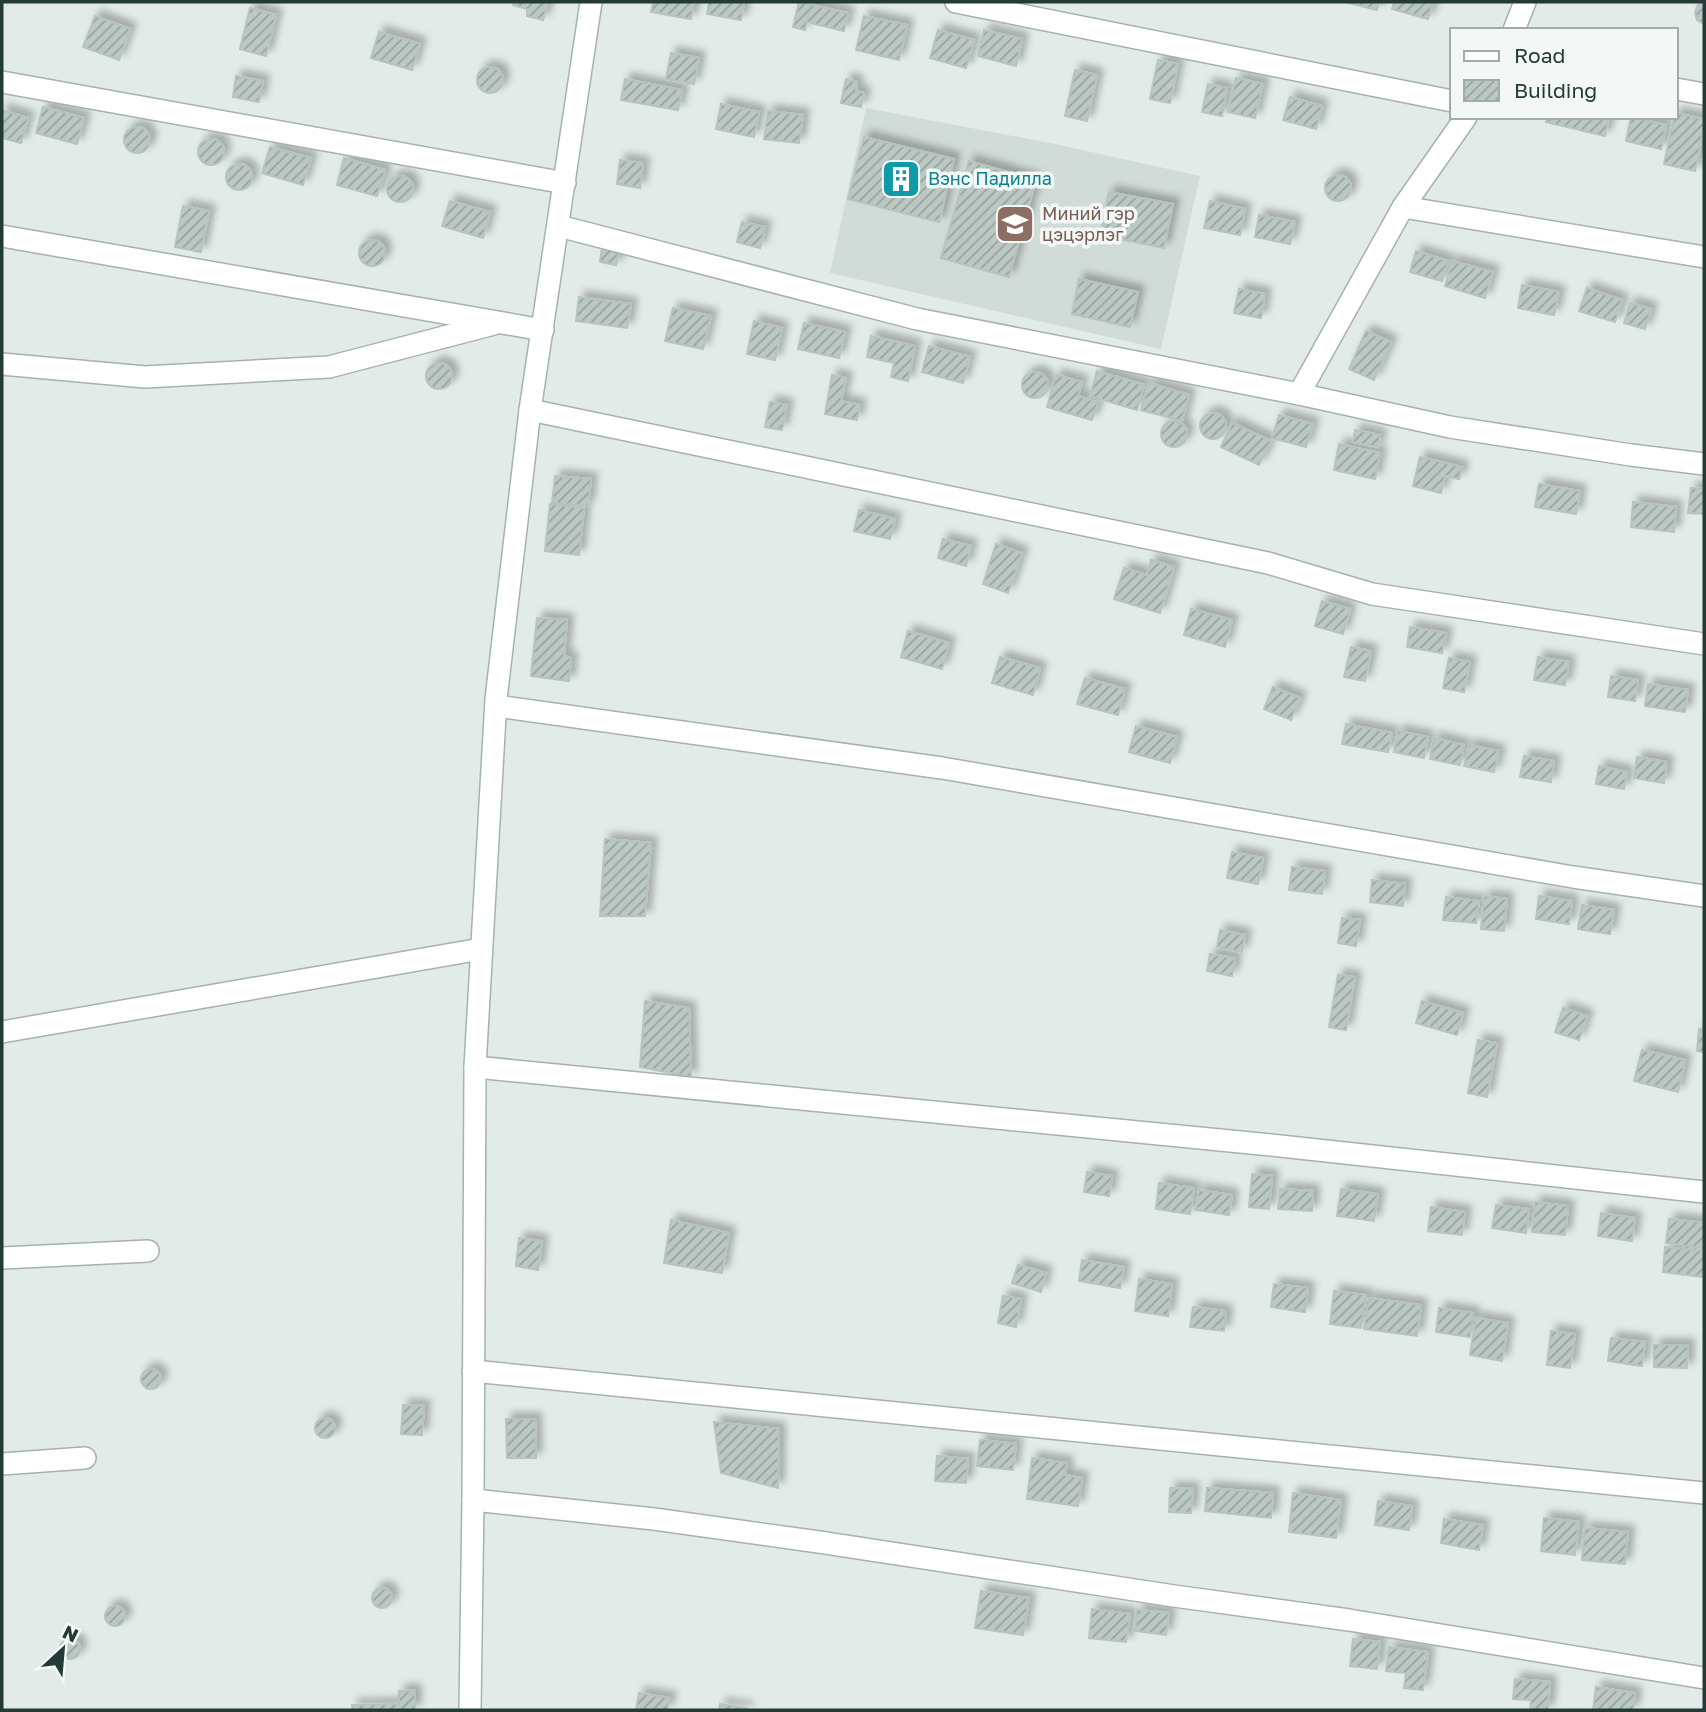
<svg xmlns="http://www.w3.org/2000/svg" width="1706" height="1712" font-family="'Golos Text',sans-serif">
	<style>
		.built { fill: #d1dbd7 }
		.building { fill: url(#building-hatch); stroke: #b6c4c0; stroke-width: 2; filter: url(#shadow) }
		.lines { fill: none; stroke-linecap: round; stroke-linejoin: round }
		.street-casing { stroke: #a5b2af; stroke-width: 24 }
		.secondary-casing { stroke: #a2b5b1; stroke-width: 24 }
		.street { stroke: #fff; stroke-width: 21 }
		.secondary { stroke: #fff; stroke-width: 21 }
		.labels { text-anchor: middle; stroke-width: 7; stroke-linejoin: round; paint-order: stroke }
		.culture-label { font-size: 18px; fill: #0d838f; stroke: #f3f8f6; text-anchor: start }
		.education-label { font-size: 18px; fill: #785e54; stroke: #f3f8f6; text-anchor: start }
	</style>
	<defs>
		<pattern id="building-hatch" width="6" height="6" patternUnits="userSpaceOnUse" patternTransform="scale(1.75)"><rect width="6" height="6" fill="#bbc8c4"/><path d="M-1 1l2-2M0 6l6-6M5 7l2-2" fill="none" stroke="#98a3a0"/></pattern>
		<filter id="shadow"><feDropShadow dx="6" dy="-6" stdDeviation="3.5" flood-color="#0004"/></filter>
	</defs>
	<rect width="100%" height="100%" fill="#e2ebe8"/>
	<polygon class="built" points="866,108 1055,144 1200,176 1161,349 830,273"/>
	<g class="building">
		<polygon points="514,2 548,2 543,20 527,16 527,9 513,5"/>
		<polygon points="653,2 694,2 691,19 651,12"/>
		<polygon points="709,2 744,2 741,20 707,14"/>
		<polygon points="799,2 848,13 844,31 807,22 805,30 793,27"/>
		<polygon points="1345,2 1379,2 1377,10"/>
		<polygon points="1394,2 1433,2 1428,19 1392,9"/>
		<polygon points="1704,2 1704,24 1697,20 1695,12 1698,5"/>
		<polygon points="250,8 276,15 266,56 240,49"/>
		<polygon points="95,16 130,29 119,60 83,47"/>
		<polygon points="864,16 907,25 899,60 856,50"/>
		<polygon points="938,30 974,40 966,68 930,58"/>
		<polygon points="984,30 1022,39 1016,66 978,56"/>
		<polygon points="379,32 420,44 412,70 371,58"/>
		<polygon points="671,53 699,58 694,84 666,79"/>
		<polygon points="1158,60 1178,64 1170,103 1150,99"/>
		<circle cx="490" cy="80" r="13"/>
		<polygon points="1075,70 1097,75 1087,121 1065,116"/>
		<polygon points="236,76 263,81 259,102 233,97"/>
		<polygon points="1236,78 1263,84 1255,118 1228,112"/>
		<polygon points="625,79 682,90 678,110 621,100"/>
		<polygon points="846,79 857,82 856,91 864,93 861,107 841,103"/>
		<polygon points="1208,84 1227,88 1222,116 1202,112"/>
		<polygon points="1290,97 1322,106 1316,129 1283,120"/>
		<polygon points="721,104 759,112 754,137 716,129"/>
		<polygon points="43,107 84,118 77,144 36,133"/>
		<polygon points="2,110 28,118 21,143 2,138"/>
		<polygon points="768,111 803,115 799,143 764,139"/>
		<polygon points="1676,113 1704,119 1704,126 1695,171 1664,164 1674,117 1676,117"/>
		<polygon points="1547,117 1609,117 1605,136 1546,122"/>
		<polygon points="1631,117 1666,125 1661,149 1626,141"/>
		<circle cx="137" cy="140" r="13"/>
		<polygon points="864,137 954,159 939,222 848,199"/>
		<circle cx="211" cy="152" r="13"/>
		<polygon points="270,147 311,158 303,185 262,173"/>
		<polygon points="344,158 385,170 377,196 337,185"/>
		<polygon points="620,160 643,163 640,188 617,184"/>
		<polygon points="969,161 1036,180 1009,277 941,258"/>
		<circle cx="239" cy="177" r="13"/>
		<circle cx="1338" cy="188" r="13"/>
		<circle cx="400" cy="189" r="13"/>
		<polygon points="1109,192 1173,204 1164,248 1100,235"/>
		<polygon points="450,201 490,212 483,238 442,226"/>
		<polygon points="1210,201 1245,209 1240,235 1204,228"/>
		<polygon points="183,206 209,211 201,252 175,247"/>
		<polygon points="1259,215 1295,222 1290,244 1255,237"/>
		<polygon points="742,222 765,227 760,248 737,242"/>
		<circle cx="372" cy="253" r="13"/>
		<polygon points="602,247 619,250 616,265 600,262"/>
		<polygon points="1416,251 1448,261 1442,281 1410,272"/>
		<polygon points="1452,261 1493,272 1485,298 1445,286"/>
		<polygon points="1079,279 1138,292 1130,327 1072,314"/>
		<polygon points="1522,285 1559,292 1554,315 1518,308"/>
		<polygon points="1587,288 1622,300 1615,322 1579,311"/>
		<polygon points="1239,289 1265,294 1261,318 1234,313"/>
		<polygon points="579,297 631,304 627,328 576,321"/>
		<polygon points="1630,303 1651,309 1645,329 1624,323"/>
		<polygon points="673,308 711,316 703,349 665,341"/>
		<polygon points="754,321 782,328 775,360 747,354"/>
		<polygon points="804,323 845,332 839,358 798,349"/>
		<polygon points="1366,331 1391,342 1374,380 1349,369"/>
		<polygon points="871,336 915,346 908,381 891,377 894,363 867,357"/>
		<polygon points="929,346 970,357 963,383 922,372"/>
		<circle cx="439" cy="376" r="13"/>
		<polygon points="1097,371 1144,385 1137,410 1090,396"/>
		<circle cx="1035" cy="385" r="13"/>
		<polygon points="832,375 846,378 841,401 860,405 857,420 825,414"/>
		<polygon points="1056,375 1082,382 1078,396 1098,402 1092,420 1047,407"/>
		<polygon points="1149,383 1189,395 1182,421 1141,410"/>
		<polygon points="770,402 787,405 782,430 765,427"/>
		<circle cx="1213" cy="426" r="13"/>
		<polygon points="1279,415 1313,424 1306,447 1272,438"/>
		<circle cx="1174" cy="434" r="13"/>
		<polygon points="1232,423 1271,441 1259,465 1221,447"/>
		<polygon points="1355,430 1380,435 1378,447 1353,442"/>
		<polygon points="1339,444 1380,453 1375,479 1334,470"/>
		<polygon points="1420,457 1462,467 1459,479 1445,476 1441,493 1413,486"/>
		<polygon points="555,476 591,479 588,506 552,503"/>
		<polygon points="1539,484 1580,491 1576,514 1535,507"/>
		<polygon points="1691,488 1704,489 1704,514 1688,513"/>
		<polygon points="1633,502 1676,507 1674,532 1631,527"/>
		<polygon points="550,504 584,508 579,555 545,551"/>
		<polygon points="859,510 895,519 890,539 854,531"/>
		<polygon points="943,539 971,546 966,566 938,558"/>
		<polygon points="996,544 1022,553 1008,593 983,584"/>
		<polygon points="1151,560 1174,567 1160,613 1114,599 1124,568 1147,575"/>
		<polygon points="1322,601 1350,609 1343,634 1315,626"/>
		<polygon points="1191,609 1232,620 1225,647 1184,635"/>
		<polygon points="537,618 567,620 564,656 571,658 569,681 531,676"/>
		<polygon points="1410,627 1446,633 1442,653 1407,647"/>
		<polygon points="908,631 949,643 942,669 901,657"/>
		<polygon points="1351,647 1371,651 1365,681 1344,677"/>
		<polygon points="1000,657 1040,668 1033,695 992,683"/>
		<polygon points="1538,657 1569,662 1565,685 1534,680"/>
		<polygon points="1449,658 1470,662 1464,692 1443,688"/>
		<polygon points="1611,676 1638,680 1635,701 1608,697"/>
		<polygon points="1085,678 1125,689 1118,715 1077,704"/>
		<polygon points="1648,684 1688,690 1685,712 1645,706"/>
		<polygon points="1273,687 1300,698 1291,720 1264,709"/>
		<polygon points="1346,724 1392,733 1388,752 1342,744"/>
		<polygon points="1136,726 1177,737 1170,763 1129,752"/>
		<polygon points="1398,731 1428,737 1424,758 1394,752"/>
		<polygon points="1434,738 1464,745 1460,765 1430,759"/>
		<polygon points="1469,745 1499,751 1494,772 1464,766"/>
		<polygon points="1524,756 1554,761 1551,782 1520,777"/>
		<polygon points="1637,757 1667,762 1664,783 1634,778"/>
		<polygon points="1599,766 1627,772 1624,789 1596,784"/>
		<polygon points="605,839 651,843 645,916 600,916"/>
		<polygon points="1232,852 1263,858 1258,884 1227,878"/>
		<polygon points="1292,867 1325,871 1322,894 1289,890"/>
		<polygon points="1372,880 1405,884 1403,906 1370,902"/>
		<polygon points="1484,896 1507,899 1504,931 1481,929"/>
		<polygon points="1539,896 1572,901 1569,924 1536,919"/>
		<polygon points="1446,897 1479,901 1476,923 1443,920"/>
		<polygon points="1582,905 1614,910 1610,934 1578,929"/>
		<polygon points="1342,918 1360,920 1356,946 1338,943"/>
		<polygon points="1220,930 1245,935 1242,952 1217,947"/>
		<polygon points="1210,954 1235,958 1232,976 1207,971"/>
		<polygon points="1338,975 1355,977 1346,1030 1329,1027"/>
		<polygon points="645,1001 689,1008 691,1077 640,1067"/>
		<polygon points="1422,1001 1463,1013 1457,1035 1416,1023"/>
		<polygon points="1563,1008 1587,1016 1579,1040 1555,1032"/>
		<polygon points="1699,1029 1704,1030 1704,1052 1697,1051"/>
		<polygon points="1478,1040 1497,1043 1487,1097 1468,1093"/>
		<polygon points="1642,1050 1685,1060 1678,1092 1634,1081"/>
		<polygon points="1087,1172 1112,1176 1109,1196 1084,1192"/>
		<polygon points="1252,1174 1272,1176 1269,1209 1249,1207"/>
		<polygon points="1159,1183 1194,1188 1190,1214 1156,1209"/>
		<polygon points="1280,1189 1313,1191 1312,1211 1278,1209"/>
		<polygon points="1341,1189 1378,1194 1374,1221 1337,1216"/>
		<polygon points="1199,1190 1232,1195 1229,1215 1196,1210"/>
		<polygon points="1535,1202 1568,1206 1565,1235 1532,1232"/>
		<polygon points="1496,1205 1529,1209 1526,1233 1492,1228"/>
		<polygon points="1431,1207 1465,1212 1462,1235 1428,1231"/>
		<polygon points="1601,1213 1635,1218 1632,1241 1598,1236"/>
		<polygon points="1669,1219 1704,1223 1704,1248 1666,1243"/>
		<polygon points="671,1220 729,1233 722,1273 664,1263"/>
		<polygon points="519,1238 542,1241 538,1270 516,1266"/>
		<polygon points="1665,1247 1704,1251 1704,1277 1663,1272"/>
		<polygon points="1082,1260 1124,1267 1120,1288 1079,1281"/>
		<polygon points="1018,1265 1046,1273 1041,1292 1012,1283"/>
		<polygon points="1139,1279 1172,1284 1168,1316 1135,1311"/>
		<polygon points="1274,1284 1308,1288 1305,1312 1271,1307"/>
		<polygon points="1334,1291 1366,1295 1361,1328 1330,1324"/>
		<polygon points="1003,1296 1021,1299 1016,1327 998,1323"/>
		<polygon points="1369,1298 1421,1305 1417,1336 1364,1329"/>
		<polygon points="1193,1307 1226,1311 1224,1331 1190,1327"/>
		<polygon points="1439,1308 1473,1313 1470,1337 1436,1332"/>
		<polygon points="1476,1318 1508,1323 1502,1361 1470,1355"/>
		<polygon points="1551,1331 1575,1334 1570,1368 1547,1365"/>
		<polygon points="1611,1338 1645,1342 1642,1366 1608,1361"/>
		<polygon points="1654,1345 1688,1345 1687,1368 1654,1367"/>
		<circle cx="151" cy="1379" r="10"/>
		<polygon points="403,1405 424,1406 422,1435 401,1434"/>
		<circle cx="325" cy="1428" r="10"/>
		<polygon points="506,1419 535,1419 536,1458 507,1458"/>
		<polygon points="714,1422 779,1429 778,1488 721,1473"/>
		<polygon points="980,1440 1016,1444 1013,1470 977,1466"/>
		<polygon points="937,1456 968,1459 966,1483 935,1481"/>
		<polygon points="1032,1458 1067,1463 1065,1475 1082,1478 1078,1506 1027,1499"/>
		<polygon points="1170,1488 1193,1489 1191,1513 1169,1512"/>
		<polygon points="1207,1488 1273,1493 1271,1518 1205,1511"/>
		<polygon points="1293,1493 1341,1500 1336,1538 1289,1532"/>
		<polygon points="1378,1501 1412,1506 1409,1530 1375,1525"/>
		<polygon points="1544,1518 1579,1522 1575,1555 1541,1551"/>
		<polygon points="1444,1519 1483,1525 1479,1550 1441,1543"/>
		<polygon points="1585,1528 1628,1532 1625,1564 1582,1560"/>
		<circle cx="382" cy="1598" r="10"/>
		<polygon points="981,1591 1029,1598 1023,1635 975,1628"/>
		<circle cx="115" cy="1616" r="10"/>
		<polygon points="1092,1609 1130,1614 1126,1642 1089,1638"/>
		<polygon points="1137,1610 1169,1613 1166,1635 1135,1631"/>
		<polygon points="1353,1639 1380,1642 1377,1669 1350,1666"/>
		<circle cx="70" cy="1649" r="10"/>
		<polygon points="1389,1647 1428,1652 1423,1690 1404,1688 1406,1673 1386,1671"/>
		<polygon points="1515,1679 1550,1682 1548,1710 1530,1710 1531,1700 1513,1699"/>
		<polygon points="1596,1687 1635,1693 1633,1710 1593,1710"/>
		<polygon points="415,1690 415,1710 352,1710 352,1705 399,1704 399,1691"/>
		<polygon points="639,1693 670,1698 667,1710 636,1710"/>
		<polygon points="720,1704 747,1708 747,1710 719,1710"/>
	</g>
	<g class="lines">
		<g class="street-casing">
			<g id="street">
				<polyline points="956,2 1452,101"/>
				<polyline points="1514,30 1525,2"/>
				<polyline points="2,82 565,183"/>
				<polyline points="1676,89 1704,94"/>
				<polyline points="1403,207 1704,257"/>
				<polyline points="559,226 917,319 1299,394 1450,427 1631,455 1704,464"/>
				<polyline points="2,236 543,330"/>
				<polyline points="2,364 145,377 329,367 494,324"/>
				<polyline points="1299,394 1403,207 1466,117"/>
				<polyline points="530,410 1268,563 1372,594 1704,644"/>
				<polyline points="496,706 942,768 1573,877 1704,896"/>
				<polyline points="2,1032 481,949"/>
				<polyline points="475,1067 1271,1145 1704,1192"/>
				<polyline points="2,1258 148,1251"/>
				<polyline points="473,1371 1704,1493"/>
				<polyline points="2,1464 85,1458"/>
				<polyline points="473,1500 654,1519 819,1542 1174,1596 1349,1620 1704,1678"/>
			</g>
		</g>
		<g class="secondary-casing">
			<polyline id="secondary" points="470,1710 473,1500 475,1067 496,699 530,410 591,2"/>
		</g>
		<use href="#street" class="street"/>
		<use href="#secondary" class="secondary"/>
	</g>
	<defs>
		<g id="building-square" transform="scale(2.0125)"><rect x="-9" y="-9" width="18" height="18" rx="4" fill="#0f9aa8" stroke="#f3f8f6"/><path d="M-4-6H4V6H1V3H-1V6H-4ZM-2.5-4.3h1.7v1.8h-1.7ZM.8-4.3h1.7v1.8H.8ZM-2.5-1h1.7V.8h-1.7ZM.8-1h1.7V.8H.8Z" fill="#fff"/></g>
		<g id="school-square" transform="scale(2.0125)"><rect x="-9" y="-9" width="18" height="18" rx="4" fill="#8d6e63" stroke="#f3f8f6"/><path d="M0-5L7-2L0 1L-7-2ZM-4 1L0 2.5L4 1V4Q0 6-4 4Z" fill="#fff"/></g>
	</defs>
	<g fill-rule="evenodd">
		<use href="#building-square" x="901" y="179"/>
		<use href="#school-square" x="1015" y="224"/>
	</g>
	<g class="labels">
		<g class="culture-label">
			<text x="928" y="185">Вэнс Падилла</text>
		</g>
		<g class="education-label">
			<text x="1042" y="220">Миний гэр<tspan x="1042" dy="21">цэцэрлэг</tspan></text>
		</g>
	</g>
	<rect width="1706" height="1712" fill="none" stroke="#243a37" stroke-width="7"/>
	<rect x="1450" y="28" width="228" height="91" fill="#f3f8f6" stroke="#a0acaa" stroke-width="2"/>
	<rect x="1464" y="51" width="35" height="10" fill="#ffffff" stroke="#a0acaa" stroke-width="2"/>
	<text x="1514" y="63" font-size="21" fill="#243a37">Road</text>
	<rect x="1464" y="80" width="35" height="21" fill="url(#building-hatch)" stroke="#a0acaa" stroke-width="2"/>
	<text x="1514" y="98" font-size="21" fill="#243a37">Building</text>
	<g transform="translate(63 1649) rotate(26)" stroke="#f3f8f6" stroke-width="5" paint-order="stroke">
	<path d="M0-5L12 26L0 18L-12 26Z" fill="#243a37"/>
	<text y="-10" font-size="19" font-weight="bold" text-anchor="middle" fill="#243a37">N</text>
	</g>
</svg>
